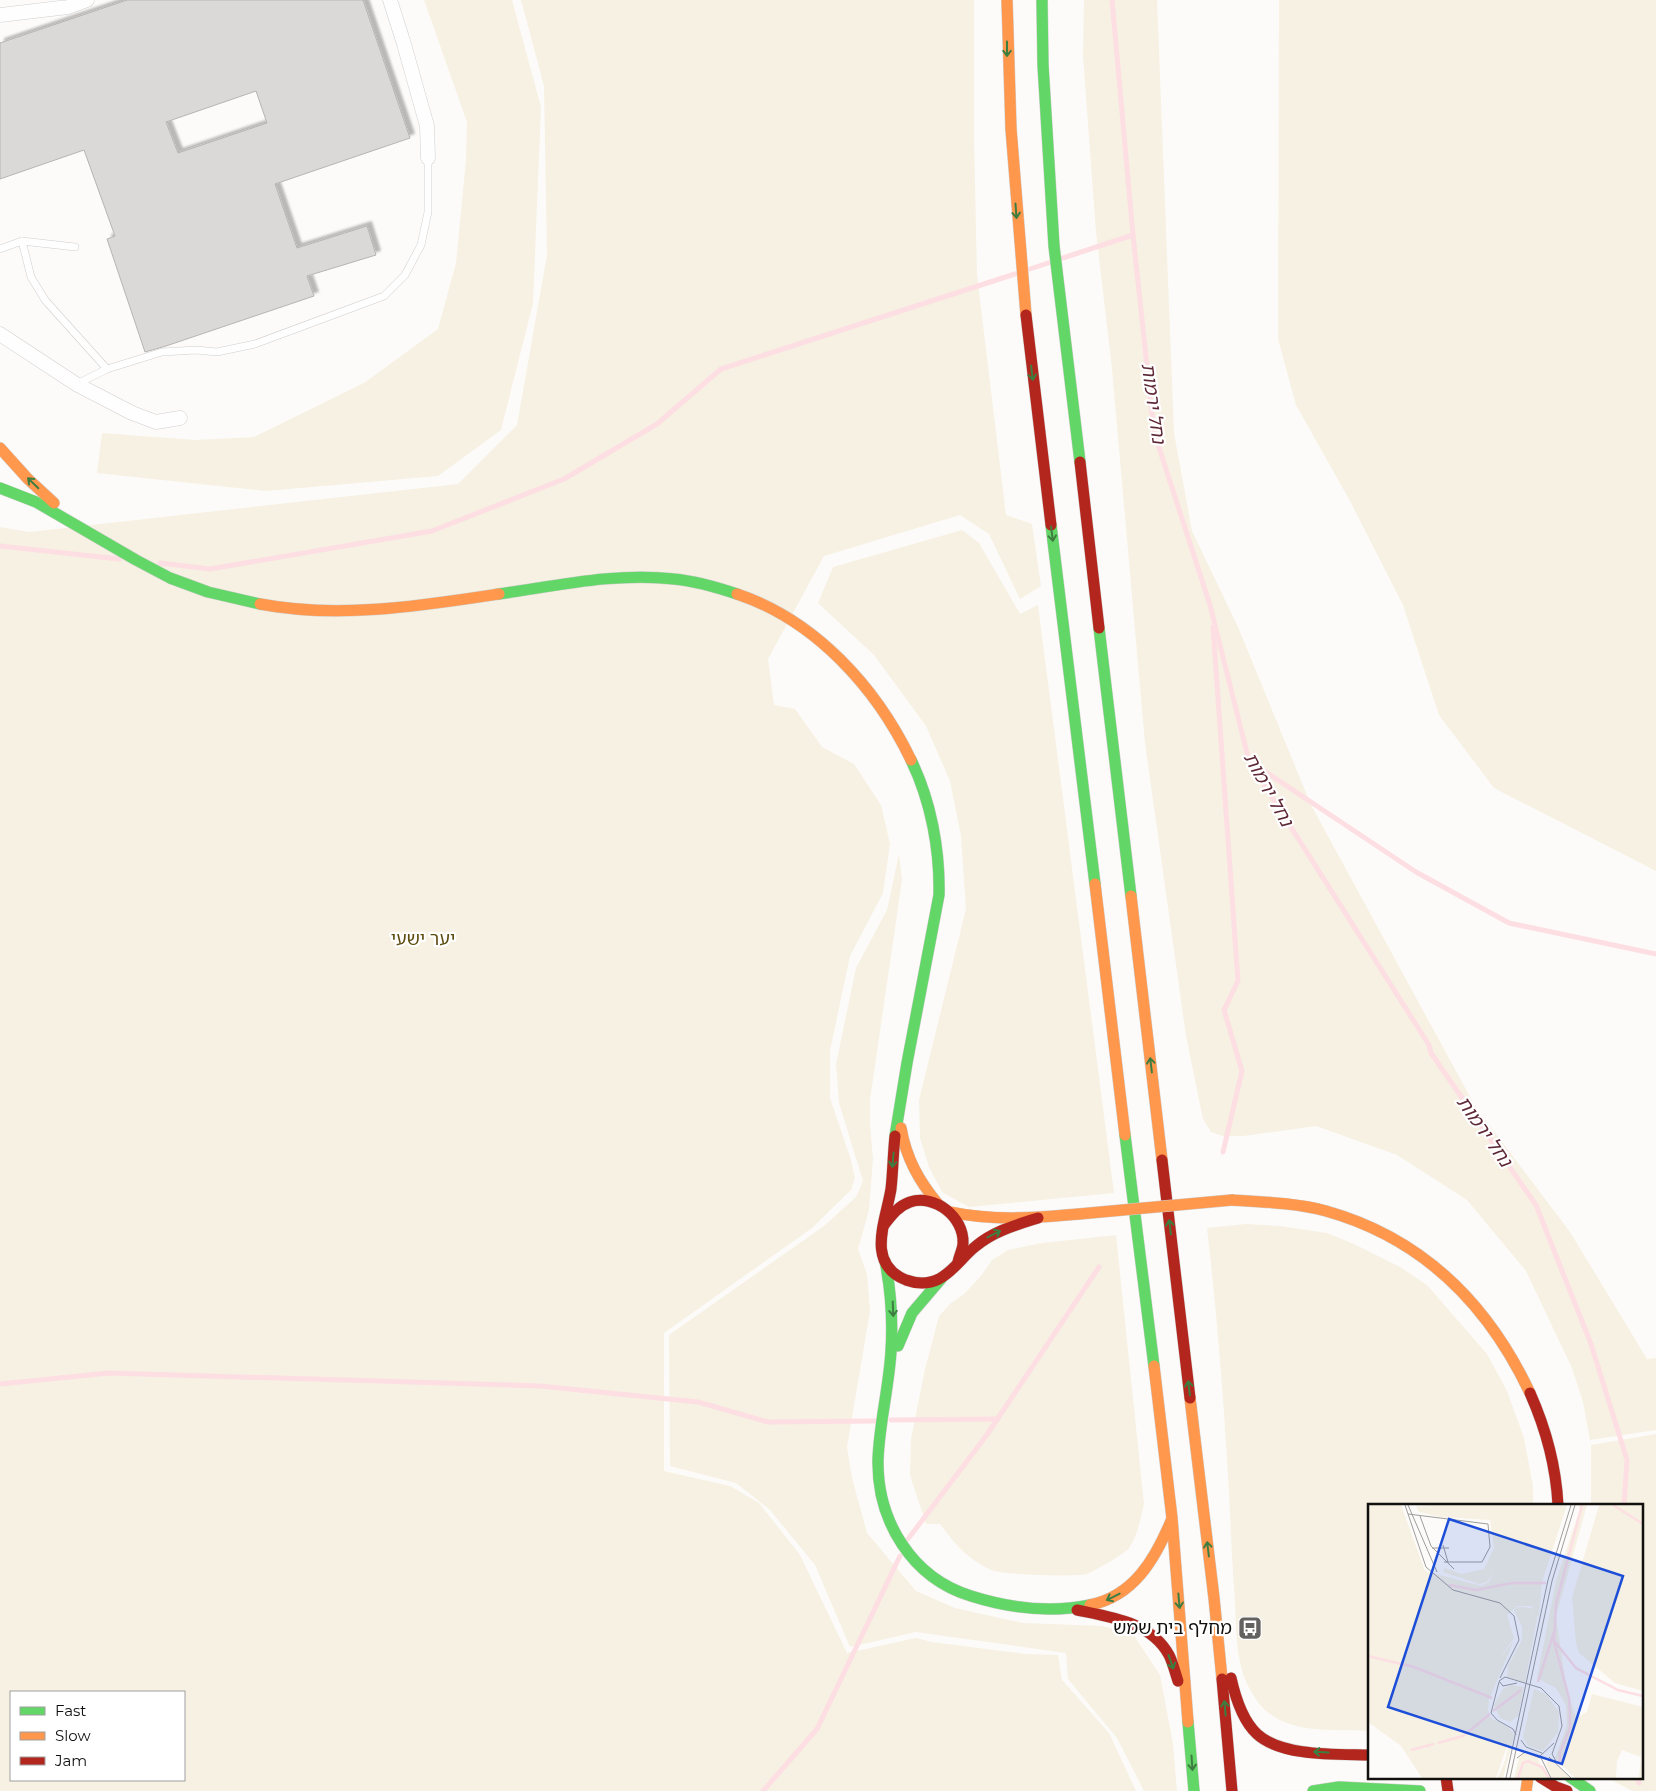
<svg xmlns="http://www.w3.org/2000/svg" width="1656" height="1791" font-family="Montserrat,'Noto Sans Hebrew',sans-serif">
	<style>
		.green { fill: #f6f1e2; fill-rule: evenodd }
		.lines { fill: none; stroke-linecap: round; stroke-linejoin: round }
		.stream { stroke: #fddee3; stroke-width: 5 }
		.building { fill: #dbd9d8; stroke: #b6b4b3; fill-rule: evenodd; filter: url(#shadow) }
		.lane-casing { stroke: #d0cfce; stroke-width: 8 }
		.street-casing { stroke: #d0cfce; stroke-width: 15 }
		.fast-casing { stroke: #d0cfce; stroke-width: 12 }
		.slow-casing { stroke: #d0cfce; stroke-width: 12 }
		.jam-casing { stroke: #d0cfce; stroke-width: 12 }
		.lane { stroke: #fffefe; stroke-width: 7 }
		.street { stroke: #fffefe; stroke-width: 14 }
		.fast { stroke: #63d668; stroke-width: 11 }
		.slow { stroke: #ff974d; stroke-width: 11 }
		.jam { stroke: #b3261e; stroke-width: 11 }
		.slow-bridge-casing { stroke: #d0cfce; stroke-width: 12; stroke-linecap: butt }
		.slow-bridge { stroke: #ff974d; stroke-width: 11 }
		.oneway { stroke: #3e7d40 }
		.labels { text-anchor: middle; stroke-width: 4.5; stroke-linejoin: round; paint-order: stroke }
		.park-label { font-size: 18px; fill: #5d4d10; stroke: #fff }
		.poi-label { font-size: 18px; fill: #11100f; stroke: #fff; text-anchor: end }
		.water-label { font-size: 19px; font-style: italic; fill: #5e2836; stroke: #fff }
		.inset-river { fill: none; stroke: #fddee3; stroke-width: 2.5 }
		.inset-road { fill: none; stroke: #9f9d9b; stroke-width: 1 }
		.view { fill: #1d4ed8; fill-opacity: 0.15; stroke: #1d4ed8; stroke-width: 2.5 }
		.inset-edge { fill: none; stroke: #11100f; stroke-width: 2.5 }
	</style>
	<defs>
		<filter id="shadow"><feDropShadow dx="4.5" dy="-4.5" stdDeviation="1" flood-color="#0004"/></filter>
	</defs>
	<rect width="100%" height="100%" fill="#fdfbf9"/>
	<g class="green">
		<polygon points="424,0 512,0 541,107 533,303 501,430 438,476 266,491 97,473 102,433 195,440 254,437 364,383 438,329 456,263 466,160 467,122"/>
		<path d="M521,0H974V139L977,275L1006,515L1032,524L1041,586L1020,599L989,534L960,515L824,556L768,659L774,705L795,709L822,747L854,764L881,805L890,844L883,893L850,956L830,1051V1098L850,1157L855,1178L851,1190L812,1228L664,1333V1471L730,1486L759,1503L800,1555L847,1653L916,1638L931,1642L1025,1654L1058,1655L1062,1680L1109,1733L1136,1791H0V527L29,532L458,484L517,425L547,255L544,86ZM11,1692H184V1780H11Z"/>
		<polygon points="1084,0 1157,0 1174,433 1192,531 1238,627 1311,805 1475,1106 1570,1232 1647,1359 1656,1358 1656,1430 1590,1440 1583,1402 1572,1368 1526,1271 1467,1200 1397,1155 1316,1126 1244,1136 1223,1136 1211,1132 1203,1119 1186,1036 1145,743 1112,369 1096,232 1083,56"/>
		<polygon points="1279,0 1656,0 1656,871 1494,788 1439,715 1403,605 1350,501 1296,405 1278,339"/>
		<polygon points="962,530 979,543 1020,614 1038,605 1114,1193 969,1207 942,1192 929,1167 920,1138 919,1100 966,909 961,836 950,781 926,726 874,655 818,603 833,567"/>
		<polygon points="899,854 902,880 870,1100 870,1124 873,1159 869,1210 858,1249 867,1274 870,1311 847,1447 852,1478 867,1533 916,1591 955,1608 1023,1623 1102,1626 1133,1634 1160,1675 1173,1744 1177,1791 1144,1791 1117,1738 1068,1679 1066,1653 916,1632 850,1647 815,1565 770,1510 736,1483 670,1466 669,1335 824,1226 856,1197 863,1181 839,1103 836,1064 856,968 887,910"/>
		<path d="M1246,1224L1280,1226L1327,1233L1354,1244L1400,1267L1427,1285L1487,1354L1507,1391L1524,1438L1533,1486V1505H1370V1731C1334,1729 1289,1735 1262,1707C1254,1698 1247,1685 1243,1674C1236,1651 1236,1626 1235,1602C1233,1572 1231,1542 1230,1511C1225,1417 1218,1322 1207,1228Z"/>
		<path d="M1116,1235L1144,1504C1141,1517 1137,1537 1129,1548C1125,1554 1094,1571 1087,1574C1074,1577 1002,1575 991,1570C965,1557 957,1546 940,1524H926L910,1475L911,1439L925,1369L939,1316L950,1304L964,1294L981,1276L992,1260L1008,1250L1042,1243Z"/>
		<polygon points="1656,1434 1656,1791 1632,1791 1606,1777 1642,1777 1642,1505 1591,1505 1591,1445"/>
	</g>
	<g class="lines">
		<g class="stream">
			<polyline points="1112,0 1133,235 1154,432 1210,605 1249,761 1429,1045 1431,1053 1536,1205 1591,1344 1627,1460 1624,1505"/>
			<polyline points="1063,258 1133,235"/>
			<polyline points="1030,269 1048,263"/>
			<polyline points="0,546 119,559"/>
			<polyline points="160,563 210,569 432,531 564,479 657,424 721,369 1015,274"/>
			<polyline points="1213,627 1238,981 1224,1010 1242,1071 1223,1152"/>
			<polyline points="1251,762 1416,872 1509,923 1656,954"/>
			<polyline points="0,1384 109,1373 540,1386 698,1402 768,1422 875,1421"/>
			<polyline points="891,1420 998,1419"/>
			<polyline points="908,1539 986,1436 1099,1267"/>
			<polyline points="1637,1777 1639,1783"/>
			<polyline points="763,1791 817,1729 900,1556"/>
		</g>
	</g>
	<path class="building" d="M127,0H363L410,138L275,184L297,248L367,226L376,255L307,276L314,296L166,346L145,352L107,239L115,236L84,150L0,179V43ZM256,91L267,123L178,153L166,122Z"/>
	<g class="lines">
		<g class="lane-casing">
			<g id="lane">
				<polyline points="22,241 31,277 45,300 107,369"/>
				<polyline points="0,249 22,241 75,247"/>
				<polyline points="77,384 107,369 162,352 196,350 217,352 255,344 384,296 405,275 421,245 428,212 428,158"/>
			</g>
		</g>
		<g class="street-casing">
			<g id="street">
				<polyline points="390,0 404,44 427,126 428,158"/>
				<polyline points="0,15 68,7 87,0"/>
				<polyline points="0,334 76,384 132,413 156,422 180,418"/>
			</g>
		</g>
		<g class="fast-casing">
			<g id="fast">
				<polyline points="1042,0 1043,65 1054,246 1080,462"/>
				<polyline points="0,488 36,502 136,560 170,578 208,592 260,604"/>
				<polyline points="1051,525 1095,884"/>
				<path d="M499,594C556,586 616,572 674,579C695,581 716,587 737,594"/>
				<polyline points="1099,628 1131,896"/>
				<polyline points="1125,1135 1154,1366"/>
				<path d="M895,1136L907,1063L939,895C940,850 931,801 911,760"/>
				<path d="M885,1261C891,1291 893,1320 891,1351C889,1387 879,1425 878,1460C877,1521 912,1578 971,1596C1009,1608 1051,1613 1090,1605"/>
				<polyline points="898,1346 912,1313 941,1279"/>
				<polyline points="1188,1722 1194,1791"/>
				<polyline points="1570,1777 1590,1791"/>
				<polyline points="1313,1791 1339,1787 1420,1791"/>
			</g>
		</g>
		<g class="slow-casing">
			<g id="slow">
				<polyline points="1007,0 1011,129 1026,315"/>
				<polyline points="0,448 28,479 54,503"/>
				<path d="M737,594C815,620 876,687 911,760"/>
				<path d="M260,604C339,619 420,606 499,594"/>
				<polyline points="1095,884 1125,1135"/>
				<polyline points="1131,896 1162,1160"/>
				<path d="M901,1128C906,1158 919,1181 938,1204"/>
				<path d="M1232,1200C1264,1202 1296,1203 1326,1211C1422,1238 1488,1304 1530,1393"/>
				<path d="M950,1212C993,1221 1035,1218 1079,1214"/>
				<polyline points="1154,1366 1172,1518 1188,1722"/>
				<polyline points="1190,1398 1214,1598 1222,1679"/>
				<path d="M1090,1605C1134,1596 1155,1559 1171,1521"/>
				<polyline points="1526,1791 1528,1777"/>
			</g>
		</g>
		<g class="jam-casing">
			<g id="jam">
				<polyline points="1026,315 1051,525"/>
				<polyline points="1080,462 1099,628"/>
				<path d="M895,1136C893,1154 893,1171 891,1189C886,1220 865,1264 906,1280C917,1284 929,1284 939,1279C954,1271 963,1256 976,1246C994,1231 1016,1225 1038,1218"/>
				<polyline points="1162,1160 1190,1398"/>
				<path d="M884,1225C891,1216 898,1206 910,1202C935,1194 964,1217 963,1243C963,1249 959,1256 958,1262"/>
				<path d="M1530,1393C1546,1429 1556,1466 1558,1505"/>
				<path d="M1077,1610C1111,1617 1151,1622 1169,1655C1173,1663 1175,1672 1178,1681"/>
				<path d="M1231,1678C1235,1696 1243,1721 1257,1734C1282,1757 1338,1754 1370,1755"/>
				<polyline points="1222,1679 1232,1791"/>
				<polyline points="1446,1777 1448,1791"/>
				<polyline points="1540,1777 1556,1787 1567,1791"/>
			</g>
		</g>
		<use href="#lane" class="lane"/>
		<use href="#street" class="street"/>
		<use href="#fast" class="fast"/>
		<use href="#slow" class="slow"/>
		<use href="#jam" class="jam"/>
		<g class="slow-bridge-casing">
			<polyline id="slow-bridge" points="1079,1214 1232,1200"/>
		</g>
		<use href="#slow-bridge" class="slow-bridge"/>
	</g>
	<defs><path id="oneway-shaft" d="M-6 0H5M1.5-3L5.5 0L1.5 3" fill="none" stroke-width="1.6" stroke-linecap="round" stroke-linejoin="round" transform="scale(1.25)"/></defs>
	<g class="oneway">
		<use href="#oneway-shaft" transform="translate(1007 49) rotate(90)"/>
		<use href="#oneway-shaft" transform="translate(1016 211) rotate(86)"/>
		<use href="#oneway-shaft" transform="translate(1032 373) rotate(83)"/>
		<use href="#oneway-shaft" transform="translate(33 483) rotate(-136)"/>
		<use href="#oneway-shaft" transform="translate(1052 534) rotate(83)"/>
		<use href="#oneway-shaft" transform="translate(1151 1065) rotate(-97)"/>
		<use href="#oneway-shaft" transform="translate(893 1160) rotate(95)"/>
		<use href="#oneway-shaft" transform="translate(1170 1227) rotate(-97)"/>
		<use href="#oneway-shaft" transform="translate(994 1234) rotate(-27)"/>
		<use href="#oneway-shaft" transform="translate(893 1309) rotate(88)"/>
		<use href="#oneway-shaft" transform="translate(1189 1388) rotate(-97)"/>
		<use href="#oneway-shaft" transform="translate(1208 1549) rotate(-97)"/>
		<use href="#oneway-shaft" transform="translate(1113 1597) rotate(153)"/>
		<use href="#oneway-shaft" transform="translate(1179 1601) rotate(85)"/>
		<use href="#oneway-shaft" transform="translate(1171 1662) rotate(70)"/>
		<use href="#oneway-shaft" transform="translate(1225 1708) rotate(-95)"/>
		<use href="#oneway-shaft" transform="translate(1321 1752) rotate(-177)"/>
		<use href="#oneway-shaft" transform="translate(1192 1763) rotate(86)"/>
	</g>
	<defs>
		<g id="bus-square" transform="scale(1.25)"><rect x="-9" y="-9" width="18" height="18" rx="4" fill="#646261" stroke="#fff"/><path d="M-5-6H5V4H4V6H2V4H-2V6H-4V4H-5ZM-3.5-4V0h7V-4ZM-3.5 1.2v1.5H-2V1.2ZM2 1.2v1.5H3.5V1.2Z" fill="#fff"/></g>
	</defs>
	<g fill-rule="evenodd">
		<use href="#bus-square" x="1250" y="1628"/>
	</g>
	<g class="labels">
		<g class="park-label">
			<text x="423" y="945">יער ישעי</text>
		</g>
		<g class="poi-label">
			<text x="1232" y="1634">מחלף בית שמש</text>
		</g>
		<g class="water-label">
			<text transform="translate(1154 403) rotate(82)" y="7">נחל ירמות</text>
			<text transform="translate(1269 789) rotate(61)" y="7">נחל ירמות</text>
			<text transform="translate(1485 1131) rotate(55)" y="7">נחל ירמות</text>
		</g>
	</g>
	<g transform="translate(1368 1504)">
		<rect width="275" height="275" fill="#fdfbf9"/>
		<path d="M0,1H33L57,67L113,82L121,78L126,68L119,78L111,80L75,68L77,64L93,70L116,65L126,44L122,16L72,13L51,8L48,2L66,4L49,1H199L174,78L171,112L168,113L164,102H149L139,111L146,134L138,145L132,155L146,136L121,196L120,206L123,214L141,224L146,231L135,274H130L138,254L140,244V239L128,274H54L33,242L0,218ZM210,1H219L188,112L198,182L208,214L219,208L224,190L275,203V274H271L273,253L254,246L249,257L248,274H207L187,254L199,221L198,201L188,184L169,174L188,77L212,5ZM231,1H275V187L247,179L211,149L208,139L204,94ZM149,103L164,104L169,114L157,179L139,173L140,162L154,136V123L146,106ZM144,181L156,183L150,212L142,218L132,214L126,201L135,185ZM166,185L178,190L191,208L190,228L175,247L160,242L155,233ZM156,249L169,253L180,274H146L151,254ZM183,256L202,274H184L178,259Z" fill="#f6f1e2"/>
		<path class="inset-river" d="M245,1L275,20M81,81L108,86L144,79H178M187,138L208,164L250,186L275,192M0,152L46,163L124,194M170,178L187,125M125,207L153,186M70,239L95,232L122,210M43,246L66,240M192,258V248L202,224V211L201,194L186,138L188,100L214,1M150,274L155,259L160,257L174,263L181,274"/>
		<path class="inset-road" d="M37,1L58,63L85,86L132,99L146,112L151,136L132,174M40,1L69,68M40,10L120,20L122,43L114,58H76M52,12L63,42L86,65M75,41L80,58M64,44H81M131,178L123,209L129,216L145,225L148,231M149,179L135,182L131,177L137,173L173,184L191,202L194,222L184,250L189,259M153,236L158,243L174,249M181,253L203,274M149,254L157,248L172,254M138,274L180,76L203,1M142,274L184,77L207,1M183,274L172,252L186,239"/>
		<path class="view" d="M81,15L255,72L194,260L20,203Z"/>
		<rect width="275" height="275" class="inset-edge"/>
	</g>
	<rect x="10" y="1691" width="175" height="90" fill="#ffffff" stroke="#a09f9f"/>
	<rect x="20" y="1707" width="25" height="8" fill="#63d668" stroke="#a09f9f"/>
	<text x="55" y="1716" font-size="15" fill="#11100f">Fast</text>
	<rect x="20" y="1732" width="25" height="8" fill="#ff974d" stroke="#a09f9f"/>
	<text x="55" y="1741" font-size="15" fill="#11100f">Slow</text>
	<rect x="20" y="1757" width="25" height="8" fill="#b3261e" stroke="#a09f9f"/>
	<text x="55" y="1766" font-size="15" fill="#11100f">Jam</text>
</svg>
